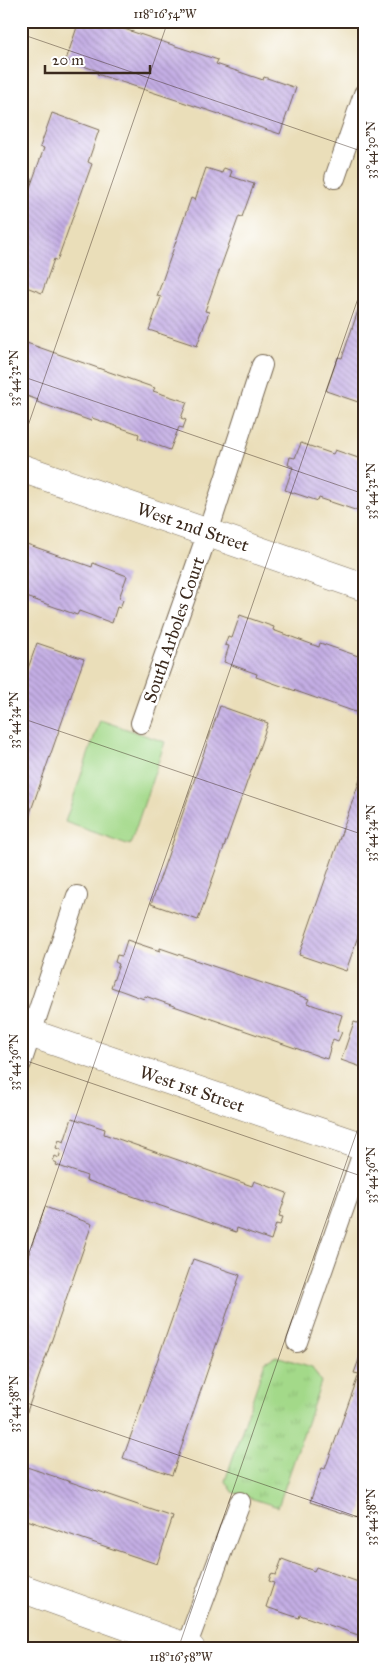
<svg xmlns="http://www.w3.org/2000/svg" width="385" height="1670" font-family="'IM FELL Great Primer',serif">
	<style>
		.park { fill: url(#park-tufts); stroke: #6f8254 }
		.garden { fill: #a3d989; stroke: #6f8254 }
		.building { fill: url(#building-back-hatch) }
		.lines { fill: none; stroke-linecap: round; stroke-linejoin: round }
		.lane-casing { stroke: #786954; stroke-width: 22 }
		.street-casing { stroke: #786954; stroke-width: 29 }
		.secondary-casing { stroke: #786954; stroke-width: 29 }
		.lane { stroke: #fff; stroke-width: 20 }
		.street { stroke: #fff; stroke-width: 28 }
		.secondary { stroke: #fff; stroke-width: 28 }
		.ticks { fill: none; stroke: #3b2a1e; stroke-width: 1; stroke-opacity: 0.45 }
		.labels { text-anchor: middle; stroke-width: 5; stroke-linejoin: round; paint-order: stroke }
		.street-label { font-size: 18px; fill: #3b2a1e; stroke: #fff }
		.neatline { fill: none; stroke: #3b2a1e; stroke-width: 2 }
		.ticks-label { font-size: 12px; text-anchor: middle; fill: #3b2a1e }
	</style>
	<defs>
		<pattern id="park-tufts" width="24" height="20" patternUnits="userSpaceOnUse" patternTransform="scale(1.25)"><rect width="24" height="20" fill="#a3d989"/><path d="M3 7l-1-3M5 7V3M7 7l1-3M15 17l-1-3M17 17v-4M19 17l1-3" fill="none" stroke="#8dba76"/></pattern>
		<pattern id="building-back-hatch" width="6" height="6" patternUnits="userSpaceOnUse" patternTransform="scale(1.25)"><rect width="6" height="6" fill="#c4aee5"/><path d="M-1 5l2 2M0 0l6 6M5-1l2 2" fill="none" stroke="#a08eb9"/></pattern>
	</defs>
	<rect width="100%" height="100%" fill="#fff"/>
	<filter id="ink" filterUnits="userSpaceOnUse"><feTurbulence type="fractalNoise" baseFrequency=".02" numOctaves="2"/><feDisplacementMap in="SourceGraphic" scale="10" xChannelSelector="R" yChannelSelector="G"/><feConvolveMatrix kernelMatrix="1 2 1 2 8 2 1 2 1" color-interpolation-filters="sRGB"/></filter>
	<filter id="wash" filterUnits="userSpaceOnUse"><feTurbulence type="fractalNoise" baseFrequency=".0096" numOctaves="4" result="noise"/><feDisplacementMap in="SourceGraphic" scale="20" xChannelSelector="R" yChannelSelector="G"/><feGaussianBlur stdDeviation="1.12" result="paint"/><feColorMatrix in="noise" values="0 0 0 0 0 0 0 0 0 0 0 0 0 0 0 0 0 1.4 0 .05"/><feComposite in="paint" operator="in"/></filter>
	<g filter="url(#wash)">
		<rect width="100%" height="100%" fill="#eadeb9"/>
		<polygon class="park" points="276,1356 312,1367 321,1382 278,1507 232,1492 225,1481 265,1362"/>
		<polygon class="garden" points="100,720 165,742 130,845 65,822"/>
		<g id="blocks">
			<g class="building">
				<polygon points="79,21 108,21 116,24 115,26 218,60 216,64 263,80 264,77 296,88 280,134 97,74 98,71 66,60"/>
				<polygon points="52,113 99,130 88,162 92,164 57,261 54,259 42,293 21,285 21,213 44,148 40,147"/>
				<polygon points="206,168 222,173 224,168 232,171 230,176 254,184 242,217 239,216 205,311 209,312 197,346 149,330 161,297 157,296 191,198 195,200"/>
				<polygon points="363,296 364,296 364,404 326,391 338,357 342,358"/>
				<polygon points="21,341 155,388 153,391 187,402 181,418 186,420 183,428 179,427 170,450 138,438 139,434 92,418 91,421 37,402 38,400 21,394"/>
				<polygon points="301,443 333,454 335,450 364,460 364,513 319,498 318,501 285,490 293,467 288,465 290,457 295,458"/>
				<polygon points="21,542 92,567 93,563 127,576 119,598 123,600 120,608 117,607 112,623 79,611 77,615 21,595"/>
				<polygon points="240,615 274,627 273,630 319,647 320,643 364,658 364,715 256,677 257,674 224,662 229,646 225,645 228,637 232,638"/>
				<polygon points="37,643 84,659 22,836 21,688"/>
				<polygon points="220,706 268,723 198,920 151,904"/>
				<polygon points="364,768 364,919 346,971 299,955"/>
				<polygon points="127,940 160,951 160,948 309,999 307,1003 342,1015 337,1031 342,1032 338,1041 333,1039 327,1059 145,996 144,999 111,987 119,964 115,962 117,955 122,956"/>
				<polygon points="354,1022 364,1025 364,1068 341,1060"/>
				<polygon points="72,1118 105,1129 104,1134 252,1186 254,1181 287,1193 279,1216 283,1217 280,1225 276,1224 271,1240 237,1228 236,1232 86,1180 87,1176 56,1165 57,1163 53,1161 55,1156 59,1158 61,1150 56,1148 59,1140 64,1142"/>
				<polygon points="45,1207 92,1224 23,1423 21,1422 21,1277"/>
				<polygon points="193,1259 240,1275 172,1475 123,1458"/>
				<polygon points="364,1346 364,1501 358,1518 310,1502 322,1468 325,1469 359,1374 354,1373"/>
				<polygon points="21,1465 173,1517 157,1564 21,1518"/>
				<polygon points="282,1559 314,1571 316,1567 364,1584 364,1637 300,1615 299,1618 266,1607 274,1583 269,1581 271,1574 276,1575"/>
			</g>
		</g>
	</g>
	<g filter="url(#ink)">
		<use href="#blocks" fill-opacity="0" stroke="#786954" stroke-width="1"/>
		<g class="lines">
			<g class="lane-casing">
				<g id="lane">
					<polyline points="335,178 364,94"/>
					<polyline points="141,723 208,532 262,365"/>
					<polyline points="21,1063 77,896"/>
					<polyline points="297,1342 364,1150"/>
					<polyline points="186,1647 240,1502"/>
				</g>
			</g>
			<g class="street-casing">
				<g id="street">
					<polyline points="21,468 364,587"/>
					<polyline points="21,1588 191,1649"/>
				</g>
			</g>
			<g class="secondary-casing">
				<polyline id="secondary" points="21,1030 364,1147"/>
			</g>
			<use href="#lane" class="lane"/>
			<use href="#street" class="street"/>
			<use href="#secondary" class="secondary"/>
		</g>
	</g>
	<path class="ticks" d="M21,34L364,152M21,376L364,494M21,446L168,21M21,718L364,835M21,1059L364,1177M21,1276L364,281M21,1401L364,1519M178,1649L364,1111"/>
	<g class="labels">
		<g class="street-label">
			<text transform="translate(193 527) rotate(19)" y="6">West 2nd Street</text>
			<text transform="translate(174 630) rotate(-71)" y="6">South Arboles Court</text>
			<text transform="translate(192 1089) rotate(19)" y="6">West 1st Street</text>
		</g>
	</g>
	<rect width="385" height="1670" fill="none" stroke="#fff" stroke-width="55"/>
	<path d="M45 65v8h105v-8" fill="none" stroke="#3b2a1e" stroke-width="2.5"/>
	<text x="52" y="65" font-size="15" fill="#3b2a1e" stroke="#ffffff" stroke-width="4" paint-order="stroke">20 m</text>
	<rect x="28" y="28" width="330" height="1614" class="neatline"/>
	<g class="ticks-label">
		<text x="165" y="18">118°16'54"W</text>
		<text transform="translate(371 150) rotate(-90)" y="4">33°44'30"N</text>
		<text transform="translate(14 378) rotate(-90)" y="4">33°44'32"N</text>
		<text transform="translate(371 491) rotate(-90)" y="4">33°44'32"N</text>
		<text transform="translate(14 720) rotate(-90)" y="4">33°44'34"N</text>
		<text transform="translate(371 833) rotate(-90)" y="4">33°44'34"N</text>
		<text transform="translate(14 1062) rotate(-90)" y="4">33°44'36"N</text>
		<text transform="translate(371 1175) rotate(-90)" y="4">33°44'36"N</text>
		<text transform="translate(14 1404) rotate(-90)" y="4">33°44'38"N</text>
		<text transform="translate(371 1517) rotate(-90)" y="4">33°44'38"N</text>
		<text x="181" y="1661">118°16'58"W</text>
	</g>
</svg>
